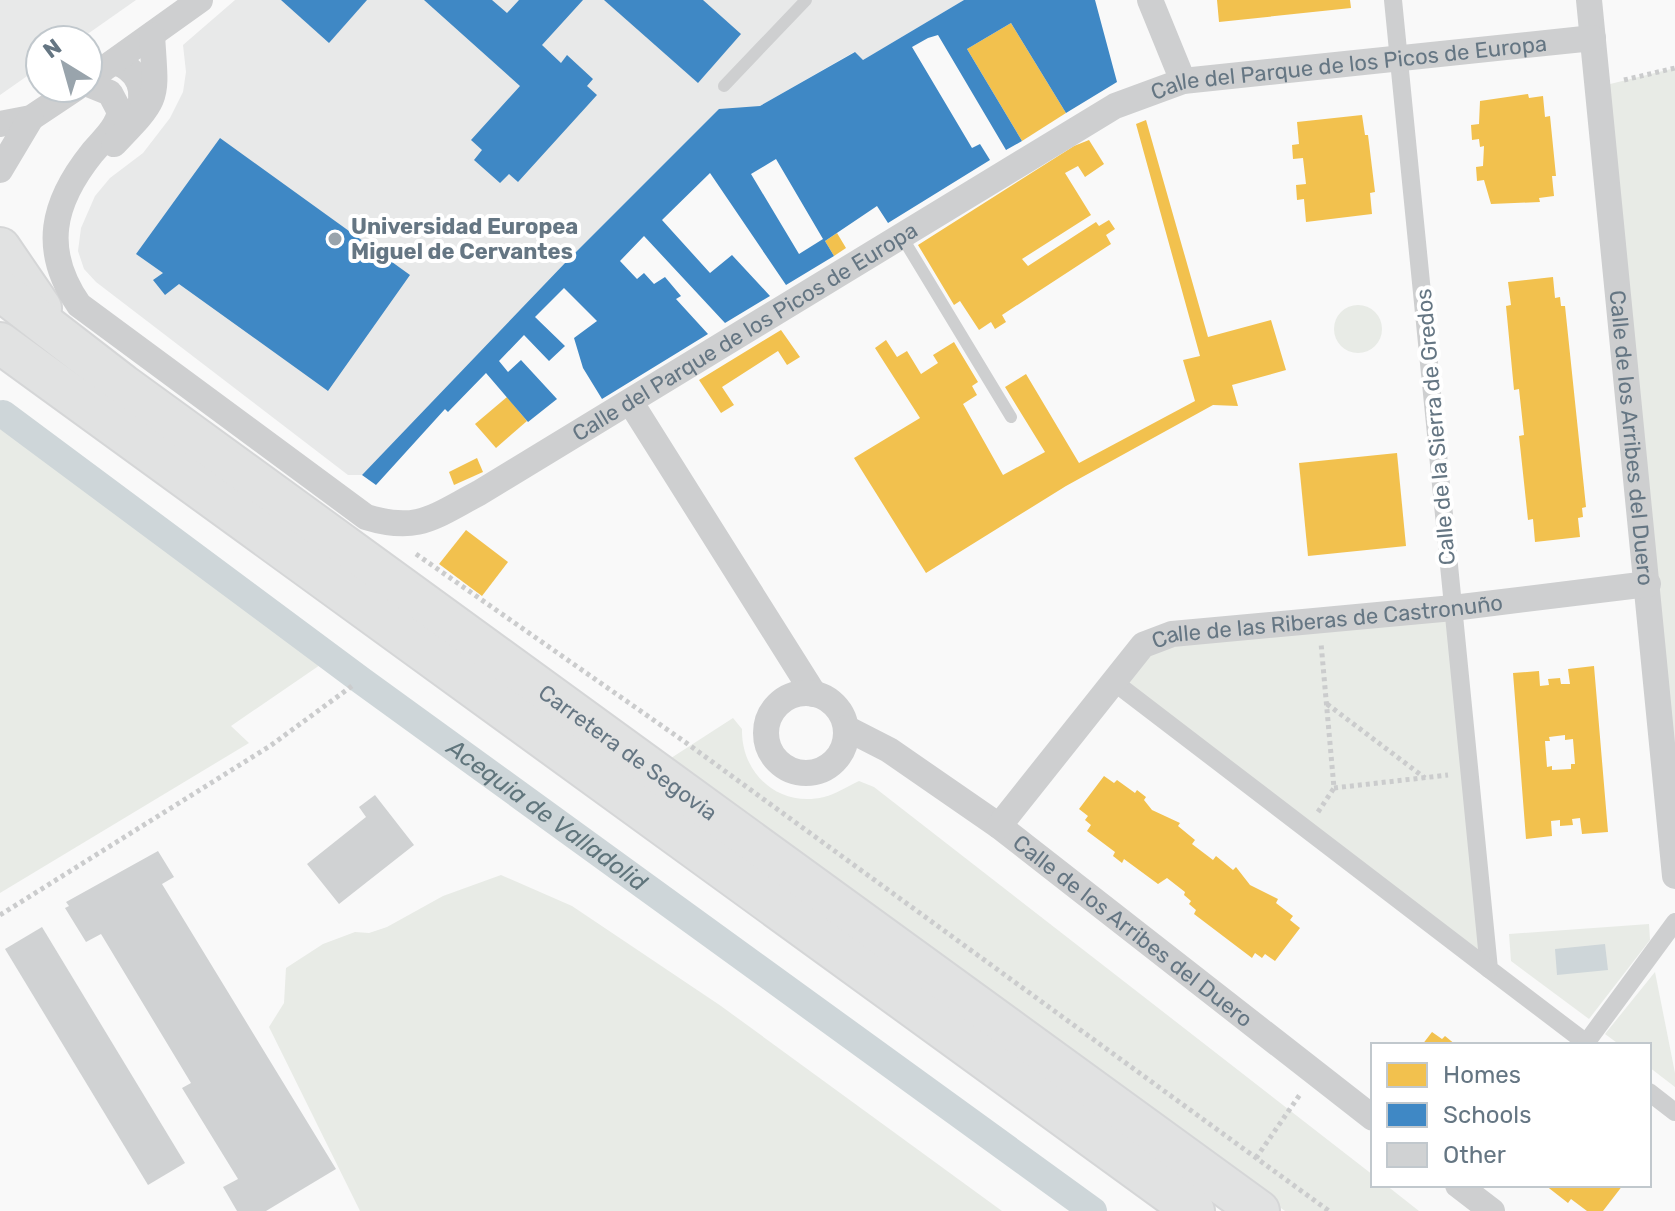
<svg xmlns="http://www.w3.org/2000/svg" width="1675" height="1211" font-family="Rubik,sans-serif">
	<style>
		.built { fill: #e8e9e9 }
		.green { fill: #e8ebe6 }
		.water { fill: #ced6d9 }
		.homes { fill: #f2c14e; fill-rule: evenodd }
		.schools { fill: #3f88c5; fill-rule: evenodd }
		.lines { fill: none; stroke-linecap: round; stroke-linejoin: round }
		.canal { stroke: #ced6d9; stroke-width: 28 }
		.building { fill: #d0d2d3 }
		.primary-casing { stroke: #d5d6d7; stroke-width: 44 }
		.path { stroke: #cbcccd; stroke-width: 5; stroke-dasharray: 4 4; stroke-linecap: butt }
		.service { stroke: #cecfd0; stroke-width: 12 }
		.pedestrian { stroke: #cecfd0; stroke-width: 18 }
		.minor { stroke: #cecfd0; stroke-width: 26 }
		.primary { stroke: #e1e2e2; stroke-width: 40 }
		.poi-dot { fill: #99a4ac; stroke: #fff; stroke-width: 3 }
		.labels { text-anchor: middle; stroke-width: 8; stroke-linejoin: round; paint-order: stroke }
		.street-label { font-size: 22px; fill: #657683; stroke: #fff }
		.poi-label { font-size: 22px; font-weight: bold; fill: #657683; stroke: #fff; text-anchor: start }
		.water-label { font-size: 24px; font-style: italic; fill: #60757c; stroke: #fff }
	</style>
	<rect width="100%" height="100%" fill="#f9f9f9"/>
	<g class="built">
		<polygon points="0,0 136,0 79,40 40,40 40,67 0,95"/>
		<polygon points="235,0 964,0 863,60 854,52 760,106 568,264 362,475 348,475 96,282 84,269 78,251 81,228 95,196 110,178 143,153 170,118 183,92 186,72 183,45"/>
	</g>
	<g class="green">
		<polygon points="1675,68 1675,876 1598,87"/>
		<circle cx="1358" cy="329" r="24"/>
		<polygon points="0,422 339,652 231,726 249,743 0,893"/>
		<polygon points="1453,608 1489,969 1114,682 1143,645"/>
		<path d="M733,718L742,729C741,774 779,808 824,797C836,794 848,786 859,781L874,787L1373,1175V1185H1386L1419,1211H1285L668,760Z"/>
		<polygon points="501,875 572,906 721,1006 1002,1211 360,1211 269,1027 284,1003 286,968 323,944 355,932 369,933 387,927 443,896"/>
		<polygon points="1649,924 1650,940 1589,1019 1511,961 1509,934"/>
		<polygon points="1655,972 1675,1073 1675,1087 1649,1067 1649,1045 1620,1045 1605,1034"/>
	</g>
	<polygon class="water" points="1605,944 1608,970 1557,975 1555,949"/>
	<g class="homes">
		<polygon points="1217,0 1350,0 1351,8 1219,22"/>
		<polygon points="1011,23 1066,113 1022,141 967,49"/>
		<polygon points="1528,94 1529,98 1543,96 1545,117 1550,116 1556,176 1552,176 1554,196 1539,198 1540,202 1491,204 1484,180 1477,181 1476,167 1483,166 1484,146 1480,147 1479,139 1472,140 1471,125 1479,124 1480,101"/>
		<polygon points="1362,115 1365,135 1368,135 1375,192 1370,193 1372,214 1306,222 1304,199 1297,200 1296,185 1306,184 1303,158 1293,159 1292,145 1299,144 1297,122"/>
		<polygon points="1146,120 1208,337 1271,320 1286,370 1232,385 1238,406 1213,405 1066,486 926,573 854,458 920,418 875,348 886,340 897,357 907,351 921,374 938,363 933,355 954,342 978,382 972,386 977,395 963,404 1003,475 1045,452 1005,387 1026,374 1079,463 1195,401 1183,360 1200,356 1136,124"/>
		<polygon points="1089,140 1104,164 1085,177 1078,166 1065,173 1091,215 1022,259 1028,266 1096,222 1099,226 1109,220 1115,229 1106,235 1111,244 1002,315 1006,322 995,329 991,322 979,330 960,301 954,305 918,245 1074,146"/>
		<polygon points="837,233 846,248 834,256 825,241"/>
		<polygon points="1553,277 1555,298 1560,297 1561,306 1565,306 1586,507 1582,508 1583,517 1578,518 1580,537 1535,542 1533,519 1528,520 1519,436 1524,435 1519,389 1514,390 1506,306 1511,305 1508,282"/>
		<polygon points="781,330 800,357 787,365 778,351 722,387 734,405 721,413 699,380"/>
		<polygon points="507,397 527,421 496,448 475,424"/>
		<polygon points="1397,453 1406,546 1308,556 1299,463"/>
		<polygon points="477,458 483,472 454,485 449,472"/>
		<polygon points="466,530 508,562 482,596 439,564"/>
		<path d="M1594,666L1608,832L1582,834L1580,818L1572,819L1573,825L1560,826V820L1551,821L1552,836L1526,839L1513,673L1539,671L1540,686L1549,685L1548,679L1560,678L1561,684H1570L1568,669ZM1565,735V740L1573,739L1575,764H1571V769L1552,770V766L1547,767L1545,741H1550L1549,737Z"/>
		<polygon points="1104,776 1114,783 1117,780 1135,793 1137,790 1146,797 1144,800 1152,810 1180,823 1178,826 1195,840 1192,844 1213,860 1216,856 1233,870 1236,867 1250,885 1278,899 1276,903 1293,916 1290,920 1300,928 1275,961 1265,954 1262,958 1255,953 1252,958 1194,914 1196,910 1189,904 1191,901 1184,895 1185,892 1167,878 1158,884 1124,859 1122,863 1113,856 1115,852 1087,831 1091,825 1085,820 1088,816 1079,809"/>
		<polygon points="1432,1032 1442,1039 1445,1036 1456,1045 1422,1045"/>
		<polygon points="1545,1185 1623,1185 1603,1211 1587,1211 1571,1199 1568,1203"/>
	</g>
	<g class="schools">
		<polygon points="281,0 367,0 329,43"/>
		<polygon points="424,0 492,0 507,13 519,0 583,0 542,45 561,63 567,55 593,79 587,86 597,95 518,182 509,174 500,183 474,160 482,150 471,140 520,86"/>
		<polygon points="604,0 703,0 741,34 698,83"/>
		<path d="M964,0H1095L1117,82L1066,113L1011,23L967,49L1022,141L1006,150L938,35L928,38L912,47L972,148L980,144L990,160L888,223L877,206L825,241L834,256L786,285L710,173L662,220L710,273L732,255L770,296L725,323L644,236L620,261L637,279L644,273L654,284L665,277L681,296L676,299L708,334L602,399L583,368L574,338L597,321L564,288L535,317L565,346L549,361L524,335L499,361L508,372L521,360L557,399L528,422L486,373L448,412L445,409L376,485L362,475L566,262L719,109L760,106L855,52L863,60ZM776,159L823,239L799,254L751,174Z"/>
		<polygon points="220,138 410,275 328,391 179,284 165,295 153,280 163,273 136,254"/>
	</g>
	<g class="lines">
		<path class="canal" id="s1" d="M3,414L362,681L1093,1211"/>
	</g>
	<g class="building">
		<polygon points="375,795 414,845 339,904 307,864 366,817 359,807"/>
		<polygon points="158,851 174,877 162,884 336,1169 266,1211 237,1211 223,1187 238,1179 182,1088 191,1083 101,934 86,942 65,908 69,906 66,902"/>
		<polygon points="42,927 185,1163 148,1185 5,949"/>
	</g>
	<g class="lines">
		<g class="primary-casing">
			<g id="primary">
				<polyline points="0,248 41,308"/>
				<path id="s6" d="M0,290L123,385L1259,1211"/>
				<polyline points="0,343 1194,1211"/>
			</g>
		</g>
		<g class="path">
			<polyline points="1624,80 1675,68"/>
			<polyline points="416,554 685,742 1329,1211"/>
			<polyline points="1327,704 1425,778"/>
			<polyline points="1334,788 1448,775"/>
			<polyline points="1318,812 1334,788 1321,643"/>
			<polyline points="0,915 270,746 352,686"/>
			<polyline points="1256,1158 1301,1093"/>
		</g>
		<g class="service">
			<polyline points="724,86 806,0"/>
			<polyline points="902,237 1011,417"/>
		</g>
		<g class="pedestrian">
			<polyline points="1393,0 1489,969 1589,1045"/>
			<polyline points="1114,682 1489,969"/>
			<polyline points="1586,1043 1675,922"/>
			<polyline points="1649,1092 1675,1112"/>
		</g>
		<g class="minor">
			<polyline points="1150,0 1183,81"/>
			<path id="s2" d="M1589,0L1675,876"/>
			<path d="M114,62C139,69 148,92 136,115"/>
			<polyline points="88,80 200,0"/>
			<path id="s3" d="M88,84L110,93L120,112C117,128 102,141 92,153C52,203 41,250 79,305L366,517C418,533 433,517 479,493L1115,106L1183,81L1593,38"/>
			<polyline points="0,124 31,118 76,88"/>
			<path d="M114,144C161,95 156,101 152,35"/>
			<polyline points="0,170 31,118"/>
			<polyline points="631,403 814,694"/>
			<circle cx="806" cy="733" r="40"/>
			<path id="s4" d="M846,728L889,750L999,826L1373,1118"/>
			<path id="s5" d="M999,826L1143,645L1172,634L1453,608L1648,584"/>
			<polyline points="1458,1185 1492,1211"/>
		</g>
		<use href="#primary" class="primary"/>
	</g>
	<circle class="poi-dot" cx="335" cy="239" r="8"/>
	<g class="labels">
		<g class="street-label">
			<text dy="8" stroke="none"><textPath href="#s3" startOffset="1722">Calle del Parque de los Picos de Europa</textPath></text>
			<text dy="8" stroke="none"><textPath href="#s3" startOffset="1050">Calle del Parque de los Picos de Europa</textPath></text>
			<text transform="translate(1435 427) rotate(-95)" y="8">Calle de la Sierra de Gredos</text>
			<text dy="8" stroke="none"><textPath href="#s2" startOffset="440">Calle de los Arribes del Duero</textPath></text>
			<text dy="8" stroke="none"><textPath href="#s5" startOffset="418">Calle de las Riberas de Castronuño</textPath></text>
			<text dy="8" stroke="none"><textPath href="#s6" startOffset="780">Carretera de Segovia</textPath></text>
			<text dy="8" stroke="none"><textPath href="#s4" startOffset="352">Calle de los Arribes del Duero</textPath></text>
		</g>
		<g class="poi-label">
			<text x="351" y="234">Universidad Europea<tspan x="351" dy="25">Miguel de Cervantes</tspan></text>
		</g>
		<g class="water-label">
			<text dy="8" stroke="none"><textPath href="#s1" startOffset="676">Acequia de Valladolid</textPath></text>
		</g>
	</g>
	<rect x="1371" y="1043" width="280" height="144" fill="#ffffff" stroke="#c1c8cd" stroke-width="2"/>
	<rect x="1387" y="1063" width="40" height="24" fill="#f2c14e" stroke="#c1c8cd" stroke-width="2"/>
	<text x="1443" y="1083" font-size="24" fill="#657683">Homes</text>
	<rect x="1387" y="1103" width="40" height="24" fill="#3f88c5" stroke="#c1c8cd" stroke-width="2"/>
	<text x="1443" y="1123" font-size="24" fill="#657683">Schools</text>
	<rect x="1387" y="1143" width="40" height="24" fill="#d0d2d3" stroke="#c1c8cd" stroke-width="2"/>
	<text x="1443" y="1163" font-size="24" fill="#657683">Other</text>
	<g transform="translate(64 64) rotate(323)"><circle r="38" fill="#ffffff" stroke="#c1c8cd" stroke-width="2"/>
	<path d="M0-6L14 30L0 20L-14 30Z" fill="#99a4ac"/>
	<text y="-12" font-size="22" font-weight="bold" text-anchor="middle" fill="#657683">N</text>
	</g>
</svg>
